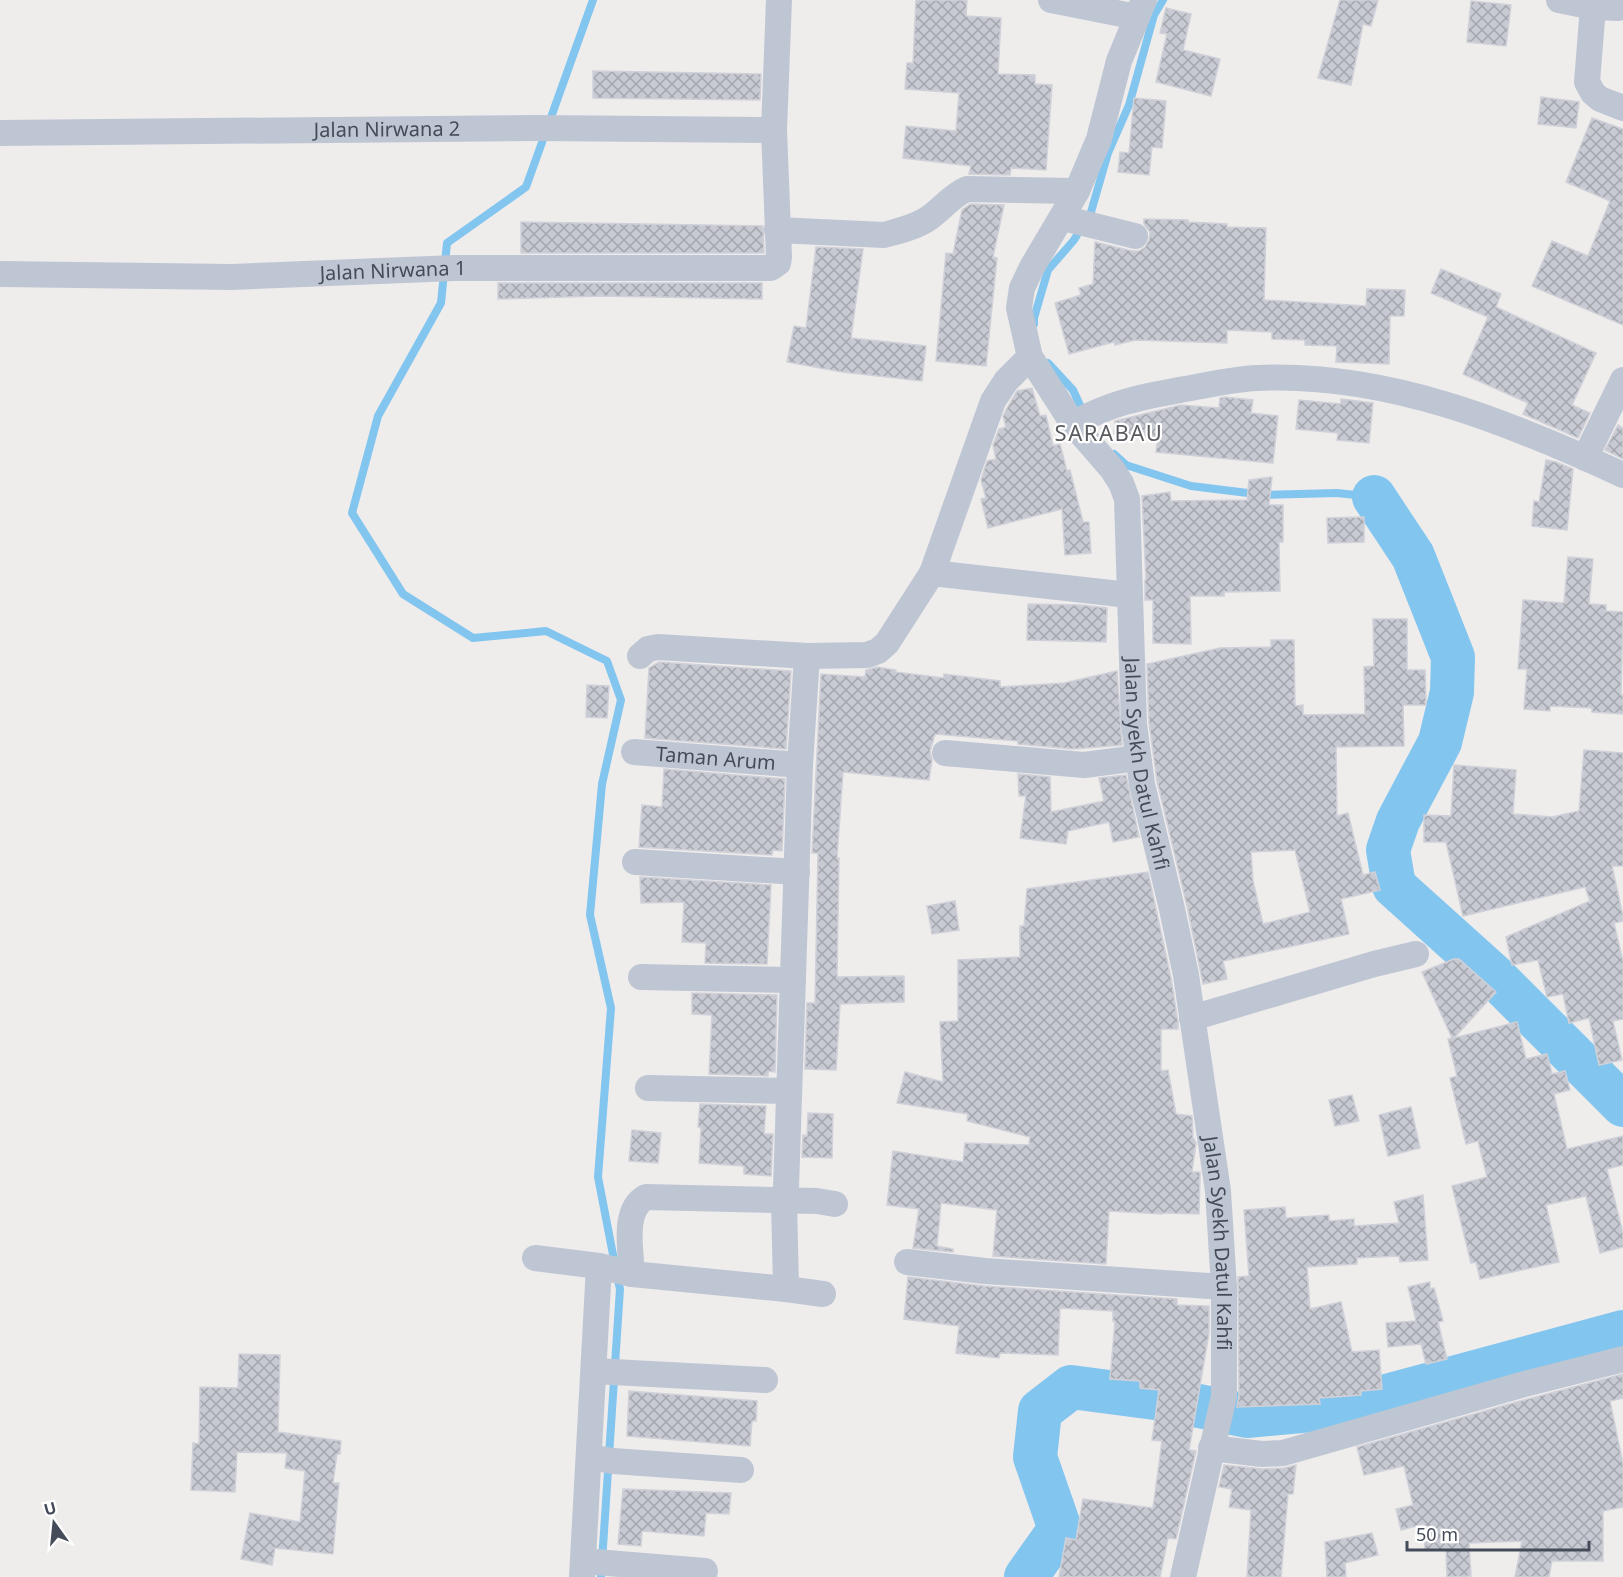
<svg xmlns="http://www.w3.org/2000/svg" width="1623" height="1577" font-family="'Noto Sans',sans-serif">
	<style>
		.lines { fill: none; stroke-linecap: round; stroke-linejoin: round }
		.stream { stroke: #82c5ef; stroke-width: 8 }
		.river { stroke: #82c5ef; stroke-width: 44 }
		.building { fill: url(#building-cross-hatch); stroke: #d0d1d8; stroke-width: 1.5; fill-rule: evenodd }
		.minor { stroke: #bfc6d3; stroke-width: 26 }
		.labels { text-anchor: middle; stroke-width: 4.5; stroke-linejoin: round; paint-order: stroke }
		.street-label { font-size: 20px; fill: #444c5a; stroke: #fff }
		.quarter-label { font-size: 22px; letter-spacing: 1.5px; fill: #595b61; stroke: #fff }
	</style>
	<defs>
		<pattern id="building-cross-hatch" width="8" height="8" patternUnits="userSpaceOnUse" patternTransform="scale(1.5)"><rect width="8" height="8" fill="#c8cad3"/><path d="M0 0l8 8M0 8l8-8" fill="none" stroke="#a4a6ae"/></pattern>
	</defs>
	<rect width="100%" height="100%" fill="#efecec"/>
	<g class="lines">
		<g class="stream">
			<polyline points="593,0 526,187 447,243 441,303 378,416 352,513 403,594 473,638 546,631 607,661 621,700 602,784 590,915 611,1008 598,1177 615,1265"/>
			<polyline points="1034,324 1034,318 1048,270 1074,240 1091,212 1108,153 1129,105 1154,15 1163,0"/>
			<polyline points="1048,363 1073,390 1084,414"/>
			<polyline points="1114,454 1126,465 1191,486 1264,495 1337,493 1374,497"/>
			<polyline points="601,1577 620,1289 617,1276"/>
		</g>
		<g class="river">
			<polyline points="1374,497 1413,556 1453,657 1452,692 1440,742 1398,821 1388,850 1394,886 1494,976 1623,1105"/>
			<polyline points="1026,1577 1060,1529 1035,1457 1040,1411 1071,1387 1170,1400 1247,1416 1346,1407 1623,1332"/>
		</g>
	</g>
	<g class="building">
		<polygon points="916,0 967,0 966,16 1001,18 998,74 1035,75 1035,84 1052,85 1046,170 1011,168 1010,175 969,174 971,166 903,158 906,126 956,131 959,93 905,89 907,63 913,63"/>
		<polygon points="1340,0 1378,0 1371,26 1363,24 1351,85 1318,78"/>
		<polygon points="1471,1 1511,5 1506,46 1467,42"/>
		<polygon points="1166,8 1191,14 1183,50 1220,59 1211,96 1156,82 1167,34 1160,33"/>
		<polygon points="593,71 761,74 760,100 593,98"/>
		<polygon points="1541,97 1579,102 1576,128 1538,124"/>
		<polygon points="1134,98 1166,101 1162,148 1152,147 1149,175 1118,172 1120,152 1129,153"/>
		<polygon points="1592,118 1623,129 1623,325 1532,286 1552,241 1588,256 1610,201 1566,182"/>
		<polygon points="970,204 1004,205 993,257 997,258 986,366 936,361 946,253 953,254 962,210"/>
		<polygon points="1144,219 1188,220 1188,222 1227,224 1227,227 1266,228 1264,300 1366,306 1367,289 1405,290 1404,316 1390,316 1389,364 1336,362 1337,346 1305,345 1305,340 1272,339 1272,332 1227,330 1227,343 1135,340 1115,345 1114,342 1069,354 1055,303 1081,295 1079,288 1093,284 1095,242 1132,251 1139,251 1145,247 1149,240 1150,232 1144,224"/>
		<polygon points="521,222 763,226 764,253 521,253"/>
		<polygon points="816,247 863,249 851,338 926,346 922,381 842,372 787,362 794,326 806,328"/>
		<polygon points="1441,269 1501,294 1496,307 1596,353 1572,405 1590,413 1578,438 1523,414 1528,403 1463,374 1488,317 1431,293"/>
		<polygon points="498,283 762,283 762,299 601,296 498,299"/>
		<polygon points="1032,388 1040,416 1046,415 1053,446 1060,444 1067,471 1070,470 1083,522 1089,522 1091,553 1065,555 1062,509 988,528 981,499 986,498 981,480 987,461 996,459 993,445 999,429 1006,427 1003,416 1007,408 1017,391"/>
		<polygon points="1225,397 1253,400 1251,413 1278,416 1273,463 1156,452 1158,438 1114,434 1115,421 1119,420 1181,405 1219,408 1220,398"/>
		<polygon points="1341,399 1373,403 1369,443 1337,440 1338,433 1296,429 1299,400 1341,404"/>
		<polygon points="1618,425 1623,428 1623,459 1605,450"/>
		<polygon points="1546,460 1556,462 1573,469 1567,530 1532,526 1534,501 1539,502"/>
		<polygon points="1272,477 1269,505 1283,505 1283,542 1279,542 1280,591 1224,592 1224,596 1190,596 1191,644 1153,643 1153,600 1145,600 1145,580 1146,580 1142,496 1170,492 1171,501 1247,500 1249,480"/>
		<polygon points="1364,517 1364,542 1328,543 1327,518"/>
		<polygon points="1568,557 1593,559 1589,604 1606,605 1606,611 1623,612 1621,695 1623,695 1623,714 1592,712 1592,708 1550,706 1550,711 1524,709 1527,669 1518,669 1523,600 1564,603"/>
		<polygon points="1028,604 1081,605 1107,608 1106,642 1027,640"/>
		<path d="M1373,619H1407V670H1425L1426,705H1403L1404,746L1336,747L1337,816L1348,813L1363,875L1375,872L1380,890L1341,899L1349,934L1223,961L1227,979L1203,984L1187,906L1157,781L1149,723L1147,664L1220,648L1271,647V640H1294L1295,706L1303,705V715L1365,714L1364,667L1374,666ZM1295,850L1310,912L1263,924L1253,881L1251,852Z"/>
		<polygon points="659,662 791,671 786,749 645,738 649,668"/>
		<polygon points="877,667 896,670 895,672 944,678 944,674 1000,681 1000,687 1064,683 1117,671 1122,745 1073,749 1018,744 1018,741 935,734 930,751 932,760 929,780 843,772 837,858 839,858 837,977 904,976 904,1002 840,1004 836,1070 805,1069 807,1003 815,1003 818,853 812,853 821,674 865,677 866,670"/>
		<polygon points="587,685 609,686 607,718 586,717"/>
		<polygon points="1584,750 1623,753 1623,866 1612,866 1623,916 1623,921 1614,923 1623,961 1623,1019 1613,1021 1622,1060 1599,1065 1589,1018 1569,1023 1563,994 1547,997 1538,960 1512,965 1506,937 1590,901 1585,887 1463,916 1446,842 1424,842 1424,815 1451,816 1454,765 1516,770 1513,814 1552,817 1579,811"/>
		<polygon points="664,769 785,779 782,851 773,850 772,855 639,847 642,805 662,807"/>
		<polygon points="1018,774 1050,777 1051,812 1104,801 1099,778 1126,775 1139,837 1113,842 1109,822 1068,831 1066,844 1020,838 1026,796 1019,796"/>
		<polygon points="1148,872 1171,978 1178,1022 1178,1029 1161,1029 1161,1071 1168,1070 1176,1114 1192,1116 1193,1137 1196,1143 1192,1172 1200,1172 1200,1175 1199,1214 1163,1213 1162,1214 1109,1211 1106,1264 993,1256 997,1210 941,1203 937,1246 953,1249 953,1252 913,1248 919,1209 887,1205 893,1151 963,1162 965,1143 1029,1145 1030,1137 967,1121 968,1114 897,1103 905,1072 943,1082 940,1022 958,1021 958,960 1020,957 1020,926 1024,926 1027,889"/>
		<polygon points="640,877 771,885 767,964 705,963 706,943 682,942 684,902 641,903"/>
		<polygon points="955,901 959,930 932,934 927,906"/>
		<polygon points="1454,959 1459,959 1496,992 1454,1038 1517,1022 1526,1059 1547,1054 1552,1074 1565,1071 1570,1090 1554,1094 1567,1149 1623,1136 1623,1165 1607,1169 1623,1233 1623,1247 1600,1253 1586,1196 1546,1205 1559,1262 1480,1279 1476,1262 1471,1263 1452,1186 1487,1177 1478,1141 1466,1144 1450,1078 1457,1076 1448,1039 1452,1038 1422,972"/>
		<polygon points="692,993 777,995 775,1072 768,1071 768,1076 709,1074 712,1015 692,1014"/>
		<polygon points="1352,1095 1359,1121 1335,1126 1329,1100"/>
		<polygon points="700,1104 766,1106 764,1134 773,1134 771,1176 744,1174 744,1166 699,1163 701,1128 698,1127"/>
		<polygon points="1411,1107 1420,1148 1388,1156 1379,1115"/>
		<polygon points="808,1113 833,1114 832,1158 802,1157 803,1135 807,1136"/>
		<polygon points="632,1130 661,1133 658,1163 629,1161"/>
		<polygon points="1423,1195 1428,1260 1400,1262 1399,1256 1357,1258 1357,1264 1307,1267 1310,1309 1341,1302 1352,1352 1379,1350 1382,1389 1361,1391 1361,1395 1319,1398 1320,1404 1237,1407 1239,1396 1238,1277 1249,1276 1244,1210 1285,1207 1286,1218 1329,1215 1329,1221 1354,1219 1354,1226 1399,1223 1394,1202"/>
		<polygon points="908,1277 984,1286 1177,1299 1177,1305 1209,1306 1209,1333 1189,1450 1196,1451 1176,1539 1168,1538 1160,1577 1059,1577 1066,1538 1076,1540 1083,1499 1153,1508 1162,1441 1152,1440 1159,1390 1140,1388 1140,1381 1110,1379 1115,1321 1113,1321 1113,1311 1060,1308 1058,1355 1000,1353 999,1358 956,1353 959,1326 904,1319"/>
		<polygon points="1430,1282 1430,1289 1434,1288 1443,1321 1438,1322 1447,1359 1426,1364 1421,1344 1388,1347 1386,1323 1416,1321 1408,1287"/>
		<polygon points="239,1354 280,1355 278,1432 341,1441 340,1454 337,1454 333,1483 339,1483 333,1554 275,1548 272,1565 241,1559 250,1513 300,1522 305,1471 285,1468 287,1453 237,1452 235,1492 191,1490 193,1443 199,1444 200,1387 238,1388"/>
		<polygon points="1623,1374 1623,1398 1610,1401 1623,1464 1623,1507 1603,1511 1603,1561 1552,1561 1549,1577 1515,1577 1522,1541 1469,1543 1471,1576 1447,1577 1446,1550 1425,1550 1424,1524 1401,1530 1396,1509 1413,1505 1404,1466 1364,1475 1357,1447 1520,1401"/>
		<polygon points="629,1391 757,1401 756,1421 752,1421 750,1446 627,1436"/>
		<polygon points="1224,1465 1263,1469 1284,1468 1296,1465 1293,1494 1288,1494 1281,1577 1247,1577 1251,1510 1229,1507 1232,1489 1219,1487"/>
		<polygon points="623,1489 731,1493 729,1514 706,1513 704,1536 642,1531 641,1546 618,1544"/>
		<polygon points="1372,1533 1378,1555 1345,1563 1346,1577 1327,1577 1325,1542"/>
	</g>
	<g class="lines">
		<g class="minor">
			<polyline points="1051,0 1137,17"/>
			<path id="s1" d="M1144,0L1119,61L1099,139L1077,191L1032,267L1022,288L1019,308L1030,357L1073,424L1112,469L1121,483L1127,499L1134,724L1142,784L1172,909L1186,975L1218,1191L1224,1287V1396L1183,1577"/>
			<polyline points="1559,0 1593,7 1587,82 1593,93 1600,99 1623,108"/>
			<polyline points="1593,7 1618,8 1623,6"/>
			<path id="s2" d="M0,133L537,128L774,130"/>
			<polyline points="1063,218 1135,236"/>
			<path d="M777,230L884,235C899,231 916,227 929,218C942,209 952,195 967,189L1077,191"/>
			<path id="s3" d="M0,274L232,277L455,268H771L778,263L779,257L774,130L779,0"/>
			<path d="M1073,424C1112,402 1142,397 1185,389C1208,385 1233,379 1257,378C1385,372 1509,422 1623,475"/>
			<polyline points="1585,458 1623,380"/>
			<polyline points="932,573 993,401 1006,381 1030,357"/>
			<polyline points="640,656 648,649 658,647 807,656 867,655 878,651 887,643 932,573 1129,595"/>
			<path id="s4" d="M634,752L800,765"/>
			<polyline points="945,753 1084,765 1138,758"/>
			<polyline points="635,862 797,872"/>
			<polyline points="641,977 793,980"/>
			<polyline points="1192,1018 1374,964 1416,954"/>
			<polyline points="648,1088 789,1091"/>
			<polyline points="535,1258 599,1266 632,1274 786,1289 823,1294"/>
			<polyline points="907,1262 985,1271 1224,1287"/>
			<path d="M632,1274C631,1251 622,1210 646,1197L817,1201L835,1204"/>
			<polyline points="786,1289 784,1201 786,1188 800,765 807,656"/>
			<polyline points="594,1371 765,1380"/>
			<polyline points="1211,1448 1262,1454 1283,1453 1521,1385 1623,1359"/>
			<polyline points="589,1457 613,1461 741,1470"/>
			<polyline points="583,1561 705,1571"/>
			<polyline points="582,1577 599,1266"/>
		</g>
	</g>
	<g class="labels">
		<g class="street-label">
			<text dy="7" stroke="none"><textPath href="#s2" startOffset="387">Jalan Nirwana 2</textPath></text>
			<text dy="7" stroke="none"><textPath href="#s3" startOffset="393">Jalan Nirwana 1</textPath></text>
			<text dy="7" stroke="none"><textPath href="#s4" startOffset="82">Taman Arum</textPath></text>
			<text dy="7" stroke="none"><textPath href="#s1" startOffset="824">Jalan Syekh Datul Kahfi</textPath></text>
			<text dy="7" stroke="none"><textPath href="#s1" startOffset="1310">Jalan Syekh Datul Kahfi</textPath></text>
		</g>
		<g class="quarter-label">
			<text x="1109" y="441">SARABAU</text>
		</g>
	</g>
	<g transform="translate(54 1523) rotate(345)" stroke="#ffffff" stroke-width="4.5" paint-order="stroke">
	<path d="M0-4.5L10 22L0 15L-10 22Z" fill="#444c5a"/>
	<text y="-9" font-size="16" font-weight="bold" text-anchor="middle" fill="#444c5a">U</text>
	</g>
	<path d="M1407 1541v9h182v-9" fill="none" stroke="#444c5a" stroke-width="3"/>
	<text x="1416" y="1541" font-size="18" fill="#444c5a" stroke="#ffffff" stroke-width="4.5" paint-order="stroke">50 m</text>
</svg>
